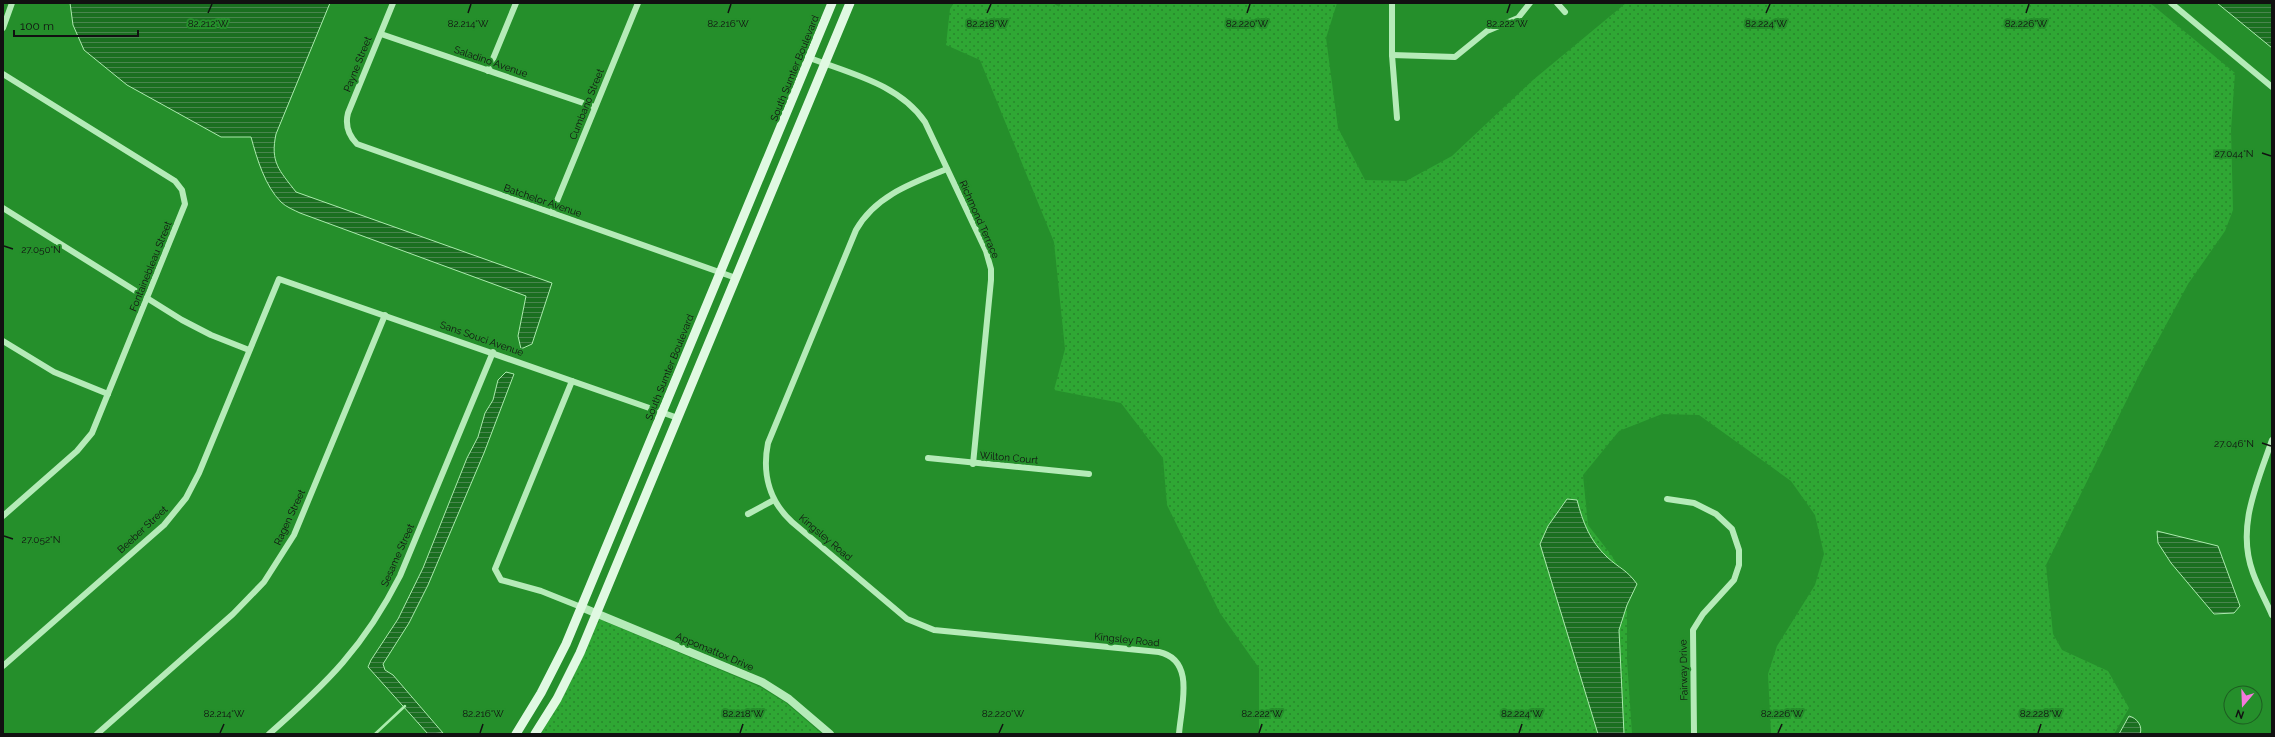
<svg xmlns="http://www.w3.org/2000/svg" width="2275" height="737" font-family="Raleway,sans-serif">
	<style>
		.grass { fill: url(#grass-dots) }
		.water { fill: url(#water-rules); stroke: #aaecac }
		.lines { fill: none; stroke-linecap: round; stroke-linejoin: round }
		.stream { stroke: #aaecac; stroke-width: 2.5 }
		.minor { stroke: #b5ebb8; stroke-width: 6 }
		.tertiary { stroke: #b5ebb8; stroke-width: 8 }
		.secondary { stroke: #e0f9e2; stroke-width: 9 }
		.ticks { fill: none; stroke: #111; stroke-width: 1.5 }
		.labels { text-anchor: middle; stroke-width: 4; stroke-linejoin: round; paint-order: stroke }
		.street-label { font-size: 10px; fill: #111; stroke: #258f2b }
		.ticks-label { font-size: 10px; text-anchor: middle; fill: #111; stroke: #258f2b; stroke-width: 4; stroke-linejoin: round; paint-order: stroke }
	</style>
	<defs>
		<pattern id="grass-dots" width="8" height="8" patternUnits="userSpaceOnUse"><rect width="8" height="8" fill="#2fa734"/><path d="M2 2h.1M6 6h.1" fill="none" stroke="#27872b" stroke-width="1.8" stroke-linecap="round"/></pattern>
		<pattern id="water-rules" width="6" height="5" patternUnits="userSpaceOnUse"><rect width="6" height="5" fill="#1a6f20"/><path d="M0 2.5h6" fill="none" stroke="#49854e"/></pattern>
	</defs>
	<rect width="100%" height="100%" fill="#258f2b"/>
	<g class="grass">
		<polygon points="954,3 1053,3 1059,7 1061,3 1337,3 1326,38 1338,128 1365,180 1406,181 1452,156 1533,80 1626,3 2150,3 2235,73 2231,130 2233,210 2225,231 2188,284 2139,375 2046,565 2053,634 2062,650 2108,671 2129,708 2114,734 1771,734 1768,674 1777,646 1815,585 1824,554 1815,515 1791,481 1699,415 1662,414 1619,431 1583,475 1588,525 1612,556 1627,581 1627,660 1632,734 1259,734 1259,668 1220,613 1167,505 1163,458 1121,403 1054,390 1065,349 1054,242 980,60 946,45 950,9"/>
		<polygon points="599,619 760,687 786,703 822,734 541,734 570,684"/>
	</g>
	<g class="water">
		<path d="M70,3H330L276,134C270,162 279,170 296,192L552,283L532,344L521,349L518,336L526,296L300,213C294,210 286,207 281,202C265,186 257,159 251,137H221L127,85L84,50L73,25Z"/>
		<polygon points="2217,3 2272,3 2272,48"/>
		<polygon points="506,372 514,374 484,453 428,585 409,623 383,664 385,670 393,675 443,733 428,734 368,667 371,660 398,619 423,568 467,458 478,437 485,413 493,400 498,380"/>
		<path d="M1567,499L1577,500C1583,523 1590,541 1607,557C1620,569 1626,569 1637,584L1627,605L1619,630L1624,734H1598L1540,544L1548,526Z"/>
		<polygon points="2157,531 2218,546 2240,606 2234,613 2214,614 2171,563 2158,543"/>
		<path d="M2129,716C2137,718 2143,726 2140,734H2119Z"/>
	</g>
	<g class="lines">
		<polyline class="stream" points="375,734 405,706"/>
		<g class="minor">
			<path d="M393,3L348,113C345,125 348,135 357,144L736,278"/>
			<polyline points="1392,3 1392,55 1397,118"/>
			<polyline points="1557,3 1565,12"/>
			<polyline points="2171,3 2272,87"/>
			<polyline points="3,28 12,3"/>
			<polyline points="381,34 595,107"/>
			<polyline points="1392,55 1455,57 1487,31 1518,18 1530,3"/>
			<path d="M810,58C851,74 899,84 925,122L986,251L991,269V280L973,464"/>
			<polyline points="488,71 516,3"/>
			<polyline points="3,74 175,181 182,190 185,204 92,433 77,451 3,516"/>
			<path d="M947,169C912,183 875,196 856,230L768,443C762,473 769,501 792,522L907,619L934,630L1159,652C1196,660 1181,706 1179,734"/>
			<polyline points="3,208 182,320 211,335 249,350"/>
			<polyline points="552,213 638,3"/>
			<polyline points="3,341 54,372 108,394"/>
			<polyline points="572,381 495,569 501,580 541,591 581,607"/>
			<path d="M2272,440C2257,484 2236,527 2253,573C2258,587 2266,601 2272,615"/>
			<polyline points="928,458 1089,474"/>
			<polyline points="1667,499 1694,503 1716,514 1732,529 1739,550 1739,565 1734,580 1703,614 1693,630 1694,734"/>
			<polyline points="748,514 774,500"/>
			<polyline points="3,666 164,525 186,498 199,473 279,279 678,418"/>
			<polyline points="97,734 233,614 264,582 294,535 385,315"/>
			<path d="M269,734C327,683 364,647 400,576L493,352"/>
		</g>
		<polyline class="tertiary" points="581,607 762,682 789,699 830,734"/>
		<g class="secondary">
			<polyline points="516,734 541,693 566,644 832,3"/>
			<polyline points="535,734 557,699 580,653 850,3"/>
		</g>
	</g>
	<path class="ticks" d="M208,13L212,4M468,13L471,4M728,13L731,4M987,13L991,4M1247,13L1250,4M1507,13L1510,4M1766,13L1770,4M2026,13L2029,4M2262,153L2271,156M4,246L13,249M2262,443L2271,446M4,536L13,539M220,733L224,724M480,733L483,724M740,733L743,724M999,733L1003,724M1259,733L1262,724M1519,733L1522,724M1778,733L1782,724M2038,733L2041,724"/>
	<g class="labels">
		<g class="street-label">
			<text transform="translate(491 61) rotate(19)" y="4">Saladino Avenue</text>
			<text transform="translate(357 64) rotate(-68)" y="4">Payne Street</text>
			<text transform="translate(794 68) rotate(-68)" y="4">South Sumter Boulevard</text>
			<text transform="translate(586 104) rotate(-68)" y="4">Cumbano Street</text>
			<text transform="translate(543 200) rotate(19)" y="4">Batchelor Avenue</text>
			<text transform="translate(980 219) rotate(66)" y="4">Richmond Terrace</text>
			<text transform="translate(150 266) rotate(-68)" y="4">Fontainebleau Street</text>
			<text transform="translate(482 338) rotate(19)" y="4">Sans Souci Avenue</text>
			<text transform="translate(669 367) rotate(-68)" y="4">South Sumter Boulevard</text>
			<text transform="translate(1009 457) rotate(5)" y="4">Wilton Court</text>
			<text transform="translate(289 517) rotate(-65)" y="4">Ragen Street</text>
			<text transform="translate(142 529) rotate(-43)" y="4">Beeber Street</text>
			<text transform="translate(826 537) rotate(40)" y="4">Kingsley Road</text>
			<text transform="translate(397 555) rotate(-66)" y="4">Sesame Street</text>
			<text transform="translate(1127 639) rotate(6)" y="4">Kingsley Road</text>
			<text transform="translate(715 651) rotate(23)" y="4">Appomattox Drive</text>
			<text transform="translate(1683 670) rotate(-91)" y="4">Fairway Drive</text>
		</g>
	</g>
	<g class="ticks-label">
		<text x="208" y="27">82.212°W</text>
		<text x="468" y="27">82.214°W</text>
		<text x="728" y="27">82.216°W</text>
		<text x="987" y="27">82.218°W</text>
		<text x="1247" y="27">82.220°W</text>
		<text x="1507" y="27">82.222°W</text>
		<text x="1766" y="27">82.224°W</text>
		<text x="2026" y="27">82.226°W</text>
		<text x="2234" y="157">27.044°N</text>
		<text x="41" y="253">27.050°N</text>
		<text x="2234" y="447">27.046°N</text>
		<text x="41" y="543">27.052°N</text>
		<text x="224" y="717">82.214°W</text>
		<text x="483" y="717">82.216°W</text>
		<text x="743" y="717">82.218°W</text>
		<text x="1003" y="717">82.220°W</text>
		<text x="1262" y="717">82.222°W</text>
		<text x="1522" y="717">82.224°W</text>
		<text x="1782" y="717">82.226°W</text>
		<text x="2041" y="717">82.228°W</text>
	</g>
	<rect width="2275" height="737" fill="none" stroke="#111111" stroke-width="8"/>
	<g transform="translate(2243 705) rotate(199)"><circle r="19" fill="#258f2b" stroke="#1d5d21"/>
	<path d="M0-3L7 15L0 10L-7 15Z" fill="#f579dc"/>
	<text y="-6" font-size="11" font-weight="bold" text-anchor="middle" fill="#111111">N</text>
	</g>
	<path d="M14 30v6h124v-6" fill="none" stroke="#111111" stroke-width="2"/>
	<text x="20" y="30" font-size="12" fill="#111111" stroke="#258f2b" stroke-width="3" paint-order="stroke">100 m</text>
</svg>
